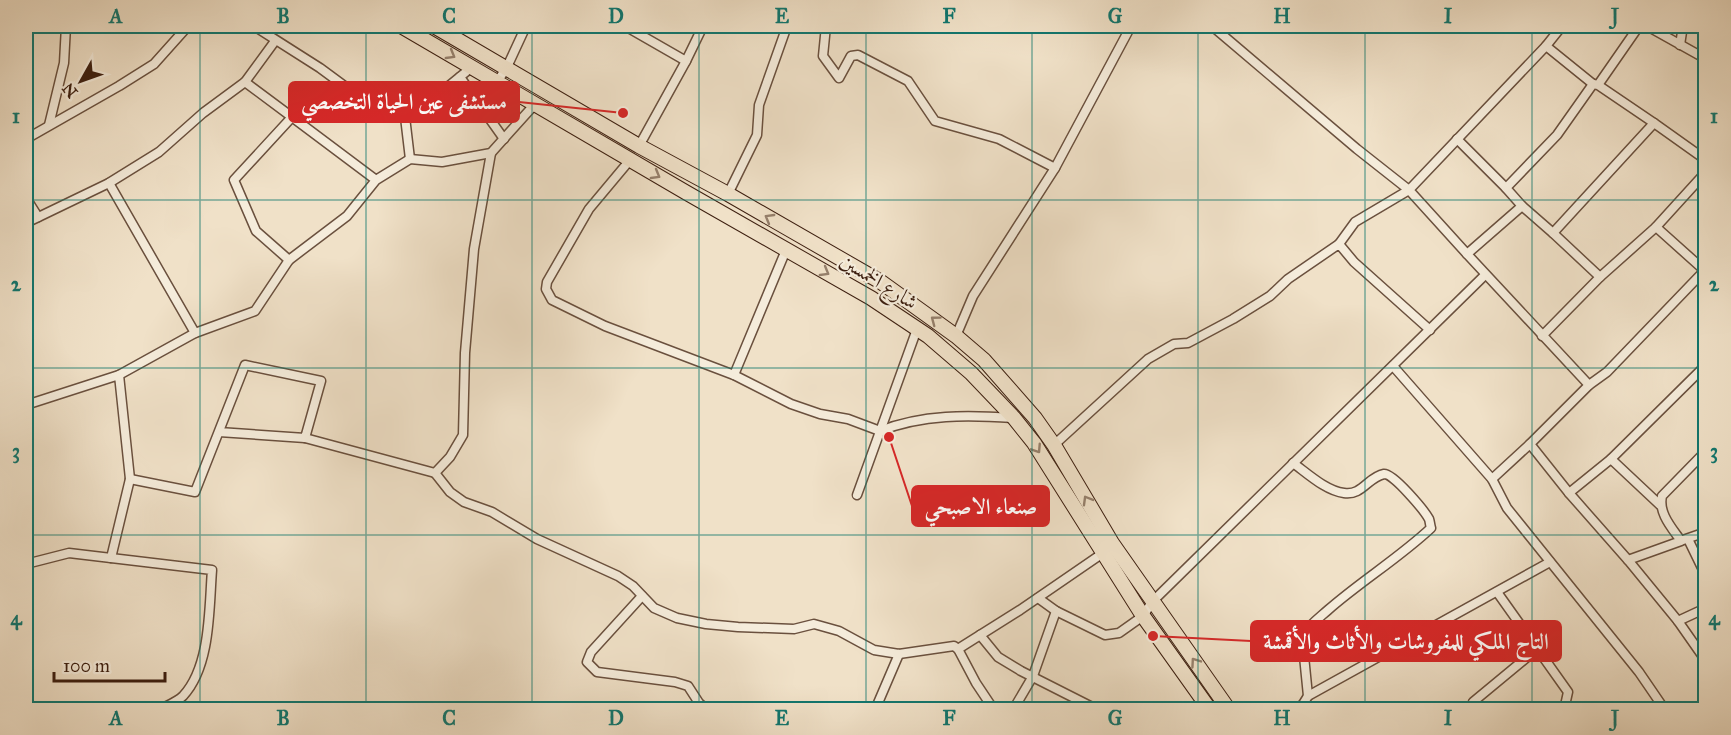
<svg xmlns="http://www.w3.org/2000/svg" width="1731" height="735" font-family="'IM FELL Great Primer',Amiri,serif">
	<style>
		.lines { fill: none; stroke-linecap: round; stroke-linejoin: round }
		.minor-casing { stroke: #6a503e; stroke-width: 11 }
		.primary-casing { stroke: #3d1f10; stroke-width: 16 }
		.minor { stroke: #f5ecdb; stroke-width: 8 }
		.primary { stroke: #f0e1c8; stroke-width: 14 }
		.oneway { stroke: #96806c }
		.grid { fill: none; stroke: #0f766e; stroke-width: 1.5; stroke-opacity: 0.55 }
		.labels { text-anchor: middle; stroke-width: 4.5; stroke-linejoin: round; paint-order: stroke }
		.street-label { font-size: 21px; fill: #3d1f10; stroke: #f5ecdb }
		.leader { fill: none; stroke: #d62828; stroke-width: 2 }
		.callout-dot { fill: #d62828; stroke: #f5ecdb; stroke-width: 2 }
		.callout { fill: #d62828; stroke: #d62828; stroke-width: 2 }
		.callout-label { font-size: 22px; text-anchor: middle; font-weight: bold; fill: #fff }
		.neatline { fill: none; stroke: #0f766e; stroke-width: 2 }
		.grid-label { font-size: 20px; text-anchor: middle; font-weight: bold; fill: #0f766e }
	</style>
	<rect width="100%" height="100%" fill="#f0e1c8"/>
	<filter id="stains"><feTurbulence type="fractalNoise" baseFrequency=".00333" numOctaves="4"/><feColorMatrix values="0 0 0 0 .2 0 0 0 0 .09 0 0 0 0 .02 0 0 0 .5 -.17"/></filter>
	<radialGradient id="worn" r=".72"><stop offset=".6" stop-color="#630" stop-opacity="0"/><stop offset="1" stop-color="#630" stop-opacity=".3"/></radialGradient>
	<g class="lines">
		<g class="minor-casing">
			<g id="minor">
				<polyline points="254,26 320,68 362,99 405,117 418,111 472,67"/>
				<polyline points="625,26 686,61"/>
				<polyline points="826,26 823,56 839,78 851,56 858,55 908,81 935,121 999,139 1055,168 973,296 956,336"/>
				<polyline points="1212,26 1357,149 1409,190 1355,222 1339,244"/>
				<polyline points="1647,26 1706,59"/>
				<polyline points="1677,26 1682,32 1680,45"/>
				<polyline points="1546,46 1593,84"/>
				<polyline points="460,77 504,139"/>
				<polyline points="245,82 292,117"/>
				<polyline points="497,82 507,67 526,26"/>
				<polyline points="1598,85 1654,123 1553,233 1522,206 1506,188 1557,135 1593,84 1598,85 1639,26"/>
				<polyline points="405,117 410,159"/>
				<polyline points="1654,123 1706,160"/>
				<polyline points="49,125 64,63 66,26"/>
				<polyline points="26,139 119,86 154,64 188,26"/>
				<polyline points="1457,139 1506,188"/>
				<polyline points="639,146 686,61 703,26"/>
				<path d="M630,160L589,209L547,282L546,289L552,300L605,326L734,375L791,404L820,414L848,419L880,431C923,414 968,415 1013,418"/>
				<polyline points="1055,168 1131,26"/>
				<polyline points="376,180 292,117 234,180 256,231 289,260 347,216 376,180 410,159 442,162 491,153 535,104"/>
				<polyline points="109,183 195,333"/>
				<polyline points="728,194 757,135 759,105 787,26"/>
				<polyline points="26,198 38,217"/>
				<polyline points="1522,206 1467,254 1589,385"/>
				<polyline points="26,223 109,183 159,152 203,113 245,82 275,41"/>
				<polyline points="1656,227 1706,172"/>
				<polyline points="1553,233 1600,277 1656,227 1704,270"/>
				<polyline points="1467,254 1409,190 1546,46 1562,26"/>
				<polyline points="1542,336 1600,277"/>
				<polyline points="1393,366 1492,479"/>
				<polyline points="119,375 195,333 255,311 289,260"/>
				<polyline points="734,375 786,250"/>
				<polyline points="26,405 119,375 130,479 111,558"/>
				<polyline points="305,438 435,473 450,457 463,435 465,353 474,249 491,153"/>
				<polyline points="1530,444 1492,479 1507,508 1639,672 1665,710"/>
				<polyline points="1054,445 1148,359 1174,344 1188,343 1233,319 1270,296 1288,279 1339,244 1354,262 1430,330"/>
				<path d="M1706,451L1662,496C1658,513 1672,528 1681,541L1628,560L1678,621L1706,608"/>
				<polyline points="1611,459 1706,365"/>
				<path d="M1293,463C1307,473 1326,491 1344,493C1362,496 1368,477 1384,474C1393,473 1424,510 1429,519C1430,522 1430,525 1431,528C1399,558 1361,581 1328,610C1319,618 1308,626 1302,636L1308,696L1303,704L1296,710"/>
				<polyline points="435,473 450,492 464,502 492,512 537,539 618,576 633,586 654,608 677,618 706,624 738,627 794,629 814,624 839,631 874,650 899,654 954,646 958,649 976,683 994,710"/>
				<polyline points="130,479 195,492 245,365 321,381 305,438 219,432"/>
				<polyline points="1569,493 1530,444 1589,385 1607,372 1706,269"/>
				<polyline points="857,495 917,329"/>
				<polyline points="1688,539 1706,576"/>
				<polyline points="1683,540 1706,532"/>
				<polyline points="1628,560 1569,493 1611,459 1660,505"/>
				<path d="M26,564L69,553L212,570C209,608 211,666 183,696C177,702 166,706 159,710"/>
				<polyline points="1497,592 1568,692 1564,710"/>
				<polyline points="642,596 591,652 587,662 597,672 675,682 688,686 699,703 707,710"/>
				<polyline points="1038,598 1056,611 1105,635 1119,633 1143,616 1152,602 1485,275"/>
				<polyline points="1678,621 1706,661"/>
				<polyline points="980,635 998,657 1021,671 1098,710"/>
				<polyline points="958,649 1020,610 1103,553"/>
				<polyline points="1308,696 1550,562"/>
				<polyline points="1473,702 1537,649"/>
				<polyline points="26,708 32,710"/>
				<polyline points="875,710 899,654"/>
				<polyline points="1013,710 1033,676 1056,611"/>
			</g>
		</g>
		<g class="primary-casing">
			<g id="primary">
				<polyline points="401,26 687,193 871,298 928,336 971,373 1014,418 1034,443 1143,616 1210,710"/>
				<polyline points="434,26 639,146 728,194 881,282 956,336 984,360 1035,418 1054,445 1112,543 1229,710"/>
			</g>
		</g>
		<use href="#minor" class="minor"/>
		<use href="#primary" class="primary"/>
	</g>
	<defs><path id="oneway-chevron" d="M-2-3.5L2.5 0L-2 3.5" fill="none" stroke-width="1.6" stroke-linecap="round" stroke-linejoin="round" transform="scale(1.5)"/></defs>
	<g class="oneway">
		<use href="#oneway-chevron" transform="translate(451 55) rotate(30)"/>
		<use href="#oneway-chevron" transform="translate(656 175) rotate(30)"/>
		<use href="#oneway-chevron" transform="translate(769 218) rotate(-150)"/>
		<use href="#oneway-chevron" transform="translate(825 272) rotate(30)"/>
		<use href="#oneway-chevron" transform="translate(935 320) rotate(-143)"/>
		<use href="#oneway-chevron" transform="translate(1037 449) rotate(57)"/>
		<use href="#oneway-chevron" transform="translate(1087 500) rotate(-120)"/>
		<use href="#oneway-chevron" transform="translate(1195 662) rotate(-125)"/>
	</g>
	<path class="grid" d="M200,26V710M366,26V710M532,26V710M699,26V710M866,26V710M1032,26V710M1198,26V710M1365,26V710M1532,26V710M26,200H1706M26,368H1706M26,535H1706"/>
	<g class="labels">
		<g class="street-label">
			<text transform="translate(879 281) rotate(32)" y="7">شارع الخمسين</text>
		</g>
	</g>
	<path class="leader" d="M623 113L519 102M889 437L912 506M1153 636L1251 641"/>
	<g class="callout-dot">
		<circle cx="623" cy="113" r="6"/>
		<circle cx="889" cy="437" r="6"/>
		<circle cx="1153" cy="636" r="6"/>
	</g>
	<g class="callout">
		<rect x="289" y="82" width="230" height="40" rx="6"/>
		<rect x="912" y="486" width="137" height="40" rx="6"/>
		<rect x="1251" y="621" width="310" height="40" rx="6"/>
	</g>
	<g class="callout-label">
		<text x="404" y="109">مستشفى عين الحياة التخصصي</text>
		<text x="981" y="514">صنعاء الاصبحي</text>
		<text x="1406" y="649">التاج الملكي للمفروشات والأثاث والأقمشة</text>
	</g>
	<rect width="1731" height="735" fill="none" stroke="#f0e1c8" stroke-width="66"/>
	<g transform="translate(81 81) rotate(230)" stroke="#f5ecdb" stroke-width="4.5" paint-order="stroke">
	<path d="M0-4.5L10 22L0 15L-10 22Z" fill="#3d1f10"/>
	<text y="-9" font-size="16" font-weight="bold" text-anchor="middle" fill="#3d1f10">N</text>
	</g>
	<path d="M54 672v9h111v-9" fill="none" stroke="#3d1f10" stroke-width="3"/>
	<text x="63" y="672" font-size="18" fill="#3d1f10" stroke="#f5ecdb" stroke-width="4.5" paint-order="stroke">100 m</text>
	<rect x="33" y="33" width="1665" height="669" class="neatline"/>
	<g class="grid-label">
		<text x="116" y="23">A</text>
		<text x="283" y="23">B</text>
		<text x="449" y="23">C</text>
		<text x="616" y="23">D</text>
		<text x="782" y="23">E</text>
		<text x="949" y="23">F</text>
		<text x="1115" y="23">G</text>
		<text x="1282" y="23">H</text>
		<text x="1448" y="23">I</text>
		<text x="1615" y="23">J</text>
		<text x="16" y="123">1</text>
		<text x="1714" y="123">1</text>
		<text x="16" y="291">2</text>
		<text x="1714" y="291">2</text>
		<text x="16" y="458">3</text>
		<text x="1714" y="458">3</text>
		<text x="16" y="625">4</text>
		<text x="1714" y="625">4</text>
		<text x="116" y="725">A</text>
		<text x="283" y="725">B</text>
		<text x="449" y="725">C</text>
		<text x="616" y="725">D</text>
		<text x="782" y="725">E</text>
		<text x="949" y="725">F</text>
		<text x="1115" y="725">G</text>
		<text x="1282" y="725">H</text>
		<text x="1448" y="725">I</text>
		<text x="1615" y="725">J</text>
	</g>
	<rect width="100%" height="100%" filter="url(#stains)"/>
	<rect width="100%" height="100%" fill="url(#worn)"/>
</svg>
